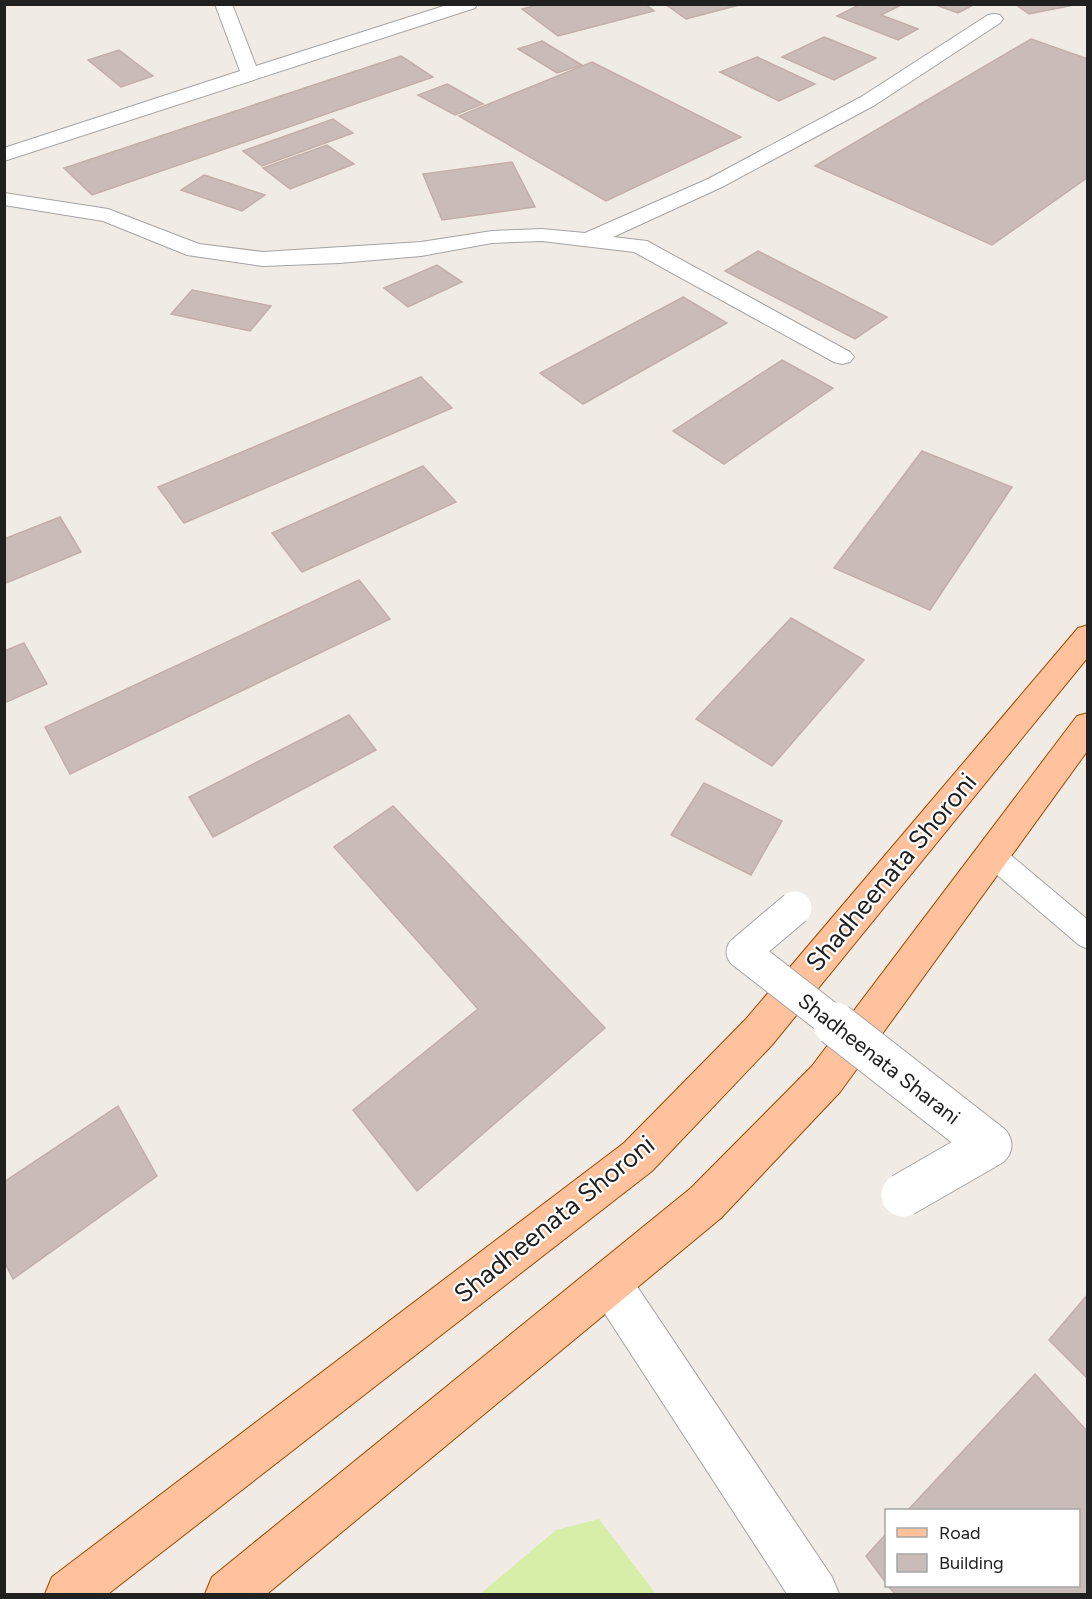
<svg xmlns="http://www.w3.org/2000/svg" width="1092" height="1599" font-family="Figtree,sans-serif">
	<style>
		.grass { fill: #d7eea8 }
		.building { fill: #c9bcb8; stroke: #c4aea7; stroke-width: 1.5 }
		.lines { fill: none; stroke-linecap: round; stroke-linejoin: round }
		.service-casing { stroke: #a4a4a4; stroke-width: 2 }
		.minor-casing { stroke: #a4a4a4; stroke-width: 2 }
		.primary-casing { stroke: #9b4b00; stroke-width: 2 }
		.service { fill: #fff; fill-rule: evenodd }
		.minor { fill: #fff; fill-rule: evenodd }
		.primary { fill: #ffc29c; fill-rule: evenodd }
		.pedestrian-bridge-far1-casing { stroke: #a4a4a4; stroke-width: 35; stroke-linecap: butt }
		.pedestrian-bridge-casing { stroke: #a4a4a4; stroke-width: 45; stroke-linecap: butt }
		.pedestrian-bridge-far1 { stroke: #fff; stroke-width: 33 }
		.pedestrian-bridge { stroke: #fff; stroke-width: 43 }
		.labels { text-anchor: middle; stroke-width: 4.5; stroke-linejoin: round; paint-order: stroke }
		.street-label { font-size: 21px; fill: #202020; stroke: #fff }
		.near-street-label { font-size: 26px; fill: #202020; stroke: #fff }
	</style>
	<rect width="100%" height="100%" fill="#f1ebe5"/>
	<polygon class="grass" points="599,1519 656,1594 480,1594 556,1530"/>
	<g class="building">
		<polygon points="541,4 645,4 654,11 558,36 522,9"/>
		<polygon points="665,4 743,4 686,19"/>
		<polygon points="861,4 903,4 881,15 918,29 898,40 837,16"/>
		<polygon points="933,4 975,4 958,13"/>
		<polygon points="1015,4 1079,4 1029,14"/>
		<polygon points="824,37 876,58 834,80 782,57"/>
		<polygon points="1031,39 1088,59 1088,177 992,245 815,166"/>
		<polygon points="542,41 582,65 557,73 518,49"/>
		<polygon points="119,50 153,76 121,87 88,60"/>
		<polygon points="401,56 433,77 92,195 64,168"/>
		<polygon points="757,57 815,84 779,101 720,72"/>
		<polygon points="592,62 741,137 606,201 459,116"/>
		<polygon points="447,84 483,104 455,115 418,95"/>
		<polygon points="333,119 353,133 262,166 243,151"/>
		<polygon points="327,145 354,164 290,189 263,168"/>
		<polygon points="512,162 535,207 442,220 423,174"/>
		<polygon points="204,175 265,195 242,211 181,190"/>
		<polygon points="758,251 887,317 855,339 725,271"/>
		<polygon points="437,265 462,282 408,307 384,288"/>
		<polygon points="192,290 271,306 250,331 171,314"/>
		<polygon points="683,297 727,323 583,404 540,373"/>
		<polygon points="782,360 833,388 724,464 673,431"/>
		<polygon points="421,377 452,408 184,523 158,487"/>
		<polygon points="922,451 1012,487 930,610 834,568"/>
		<polygon points="423,466 456,502 302,572 272,533"/>
		<polygon points="60,517 81,552 4,584 4,539"/>
		<polygon points="359,580 390,619 70,774 45,727"/>
		<polygon points="791,618 864,660 772,766 696,719"/>
		<polygon points="24,643 47,684 4,703 4,651"/>
		<polygon points="349,715 376,750 213,837 189,797"/>
		<polygon points="704,783 782,821 751,875 671,835"/>
		<polygon points="393,806 605,1028 417,1191 353,1110 478,1009 334,847"/>
		<polygon points="118,1106 157,1176 13,1279 4,1261 4,1182"/>
		<polygon points="1088,1294 1088,1379 1049,1340"/>
		<polygon points="1035,1374 1088,1432 1088,1594 895,1594 888,1586 1078,1586 1078,1510 908,1510"/>
		<polygon points="886,1534 886,1583 866,1556"/>
	</g>
	<g class="lines">
		<g class="service-casing">
			<polygon id="service" points="992,844 1001,847 1088,920 1088,949 1079,945 983,863 980,855 983,847"/>
		</g>
		<g class="minor-casing">
			<g id="minor">
				<polygon points="215,4 232,4 256,66 450,4 477,4 475,8 4,161 4,148 240,71"/>
				<polygon points="994,14 1000,15 1003,19 1000,23 875,105 722,187 613,237 647,241 850,352 854,357 850,362 842,364 834,362 634,252 542,241 492,243 421,256 339,263 263,266 187,255 103,221 4,205 4,193 108,209 199,244 263,252 421,242 492,231 542,229 585,233 708,179 861,97 988,15"/>
				<polygon points="609,1261 624,1267 832,1577 839,1594 787,1594 594,1297 588,1282 594,1267"/>
			</g>
		</g>
		<g class="primary-casing">
			<g id="primary">
				<polygon points="1088,625 1088,657 772,1045 652,1171 108,1594 45,1594 52,1577 624,1143 746,1019 1078,628"/>
				<polygon points="1088,713 1088,750 840,1092 721,1218 267,1594 205,1594 212,1577 691,1188 812,1066 1077,716"/>
			</g>
		</g>
		<use href="#service" class="service"/>
		<use href="#minor" class="minor"/>
		<use href="#primary" class="primary"/>
		<g class="pedestrian-bridge-far1-casing">
			<polyline id="pedestrian-bridge-far1" points="795,908 743,952 837,1025"/>
		</g>
		<g class="pedestrian-bridge-casing">
			<polyline id="pedestrian-bridge" points="835,1024 990,1145 903,1195"/>
		</g>
		<use href="#pedestrian-bridge-far1" class="pedestrian-bridge-far1"/>
		<use href="#pedestrian-bridge" class="pedestrian-bridge"/>
	</g>
	<g class="labels">
		<g class="street-label">
			<text transform="translate(879 1059) rotate(38)" y="7">Shadheenata Sharani</text>
		</g>
		<g class="near-street-label">
			<text transform="translate(891 872) rotate(-50)" y="9">Shadheenata Shoroni</text>
			<text transform="translate(554 1219) rotate(-39)" y="9">Shadheenata Shoroni</text>
		</g>
	</g>
	<rect width="1092" height="1599" fill="none" stroke="#202020" stroke-width="12"/>
	<rect x="885" y="1509" width="195" height="78" fill="#ffffff" stroke="#a6a6a6" stroke-width="1.5"/>
	<rect x="897" y="1528" width="30" height="9" fill="#ffc29c" stroke="#a6a6a6" stroke-width="1.5"/>
	<text x="939" y="1539" font-size="18" fill="#202020">Road</text>
	<rect x="897" y="1554" width="30" height="18" fill="#c9bcb8" stroke="#a6a6a6" stroke-width="1.5"/>
	<text x="939" y="1569" font-size="18" fill="#202020">Building</text>
</svg>
